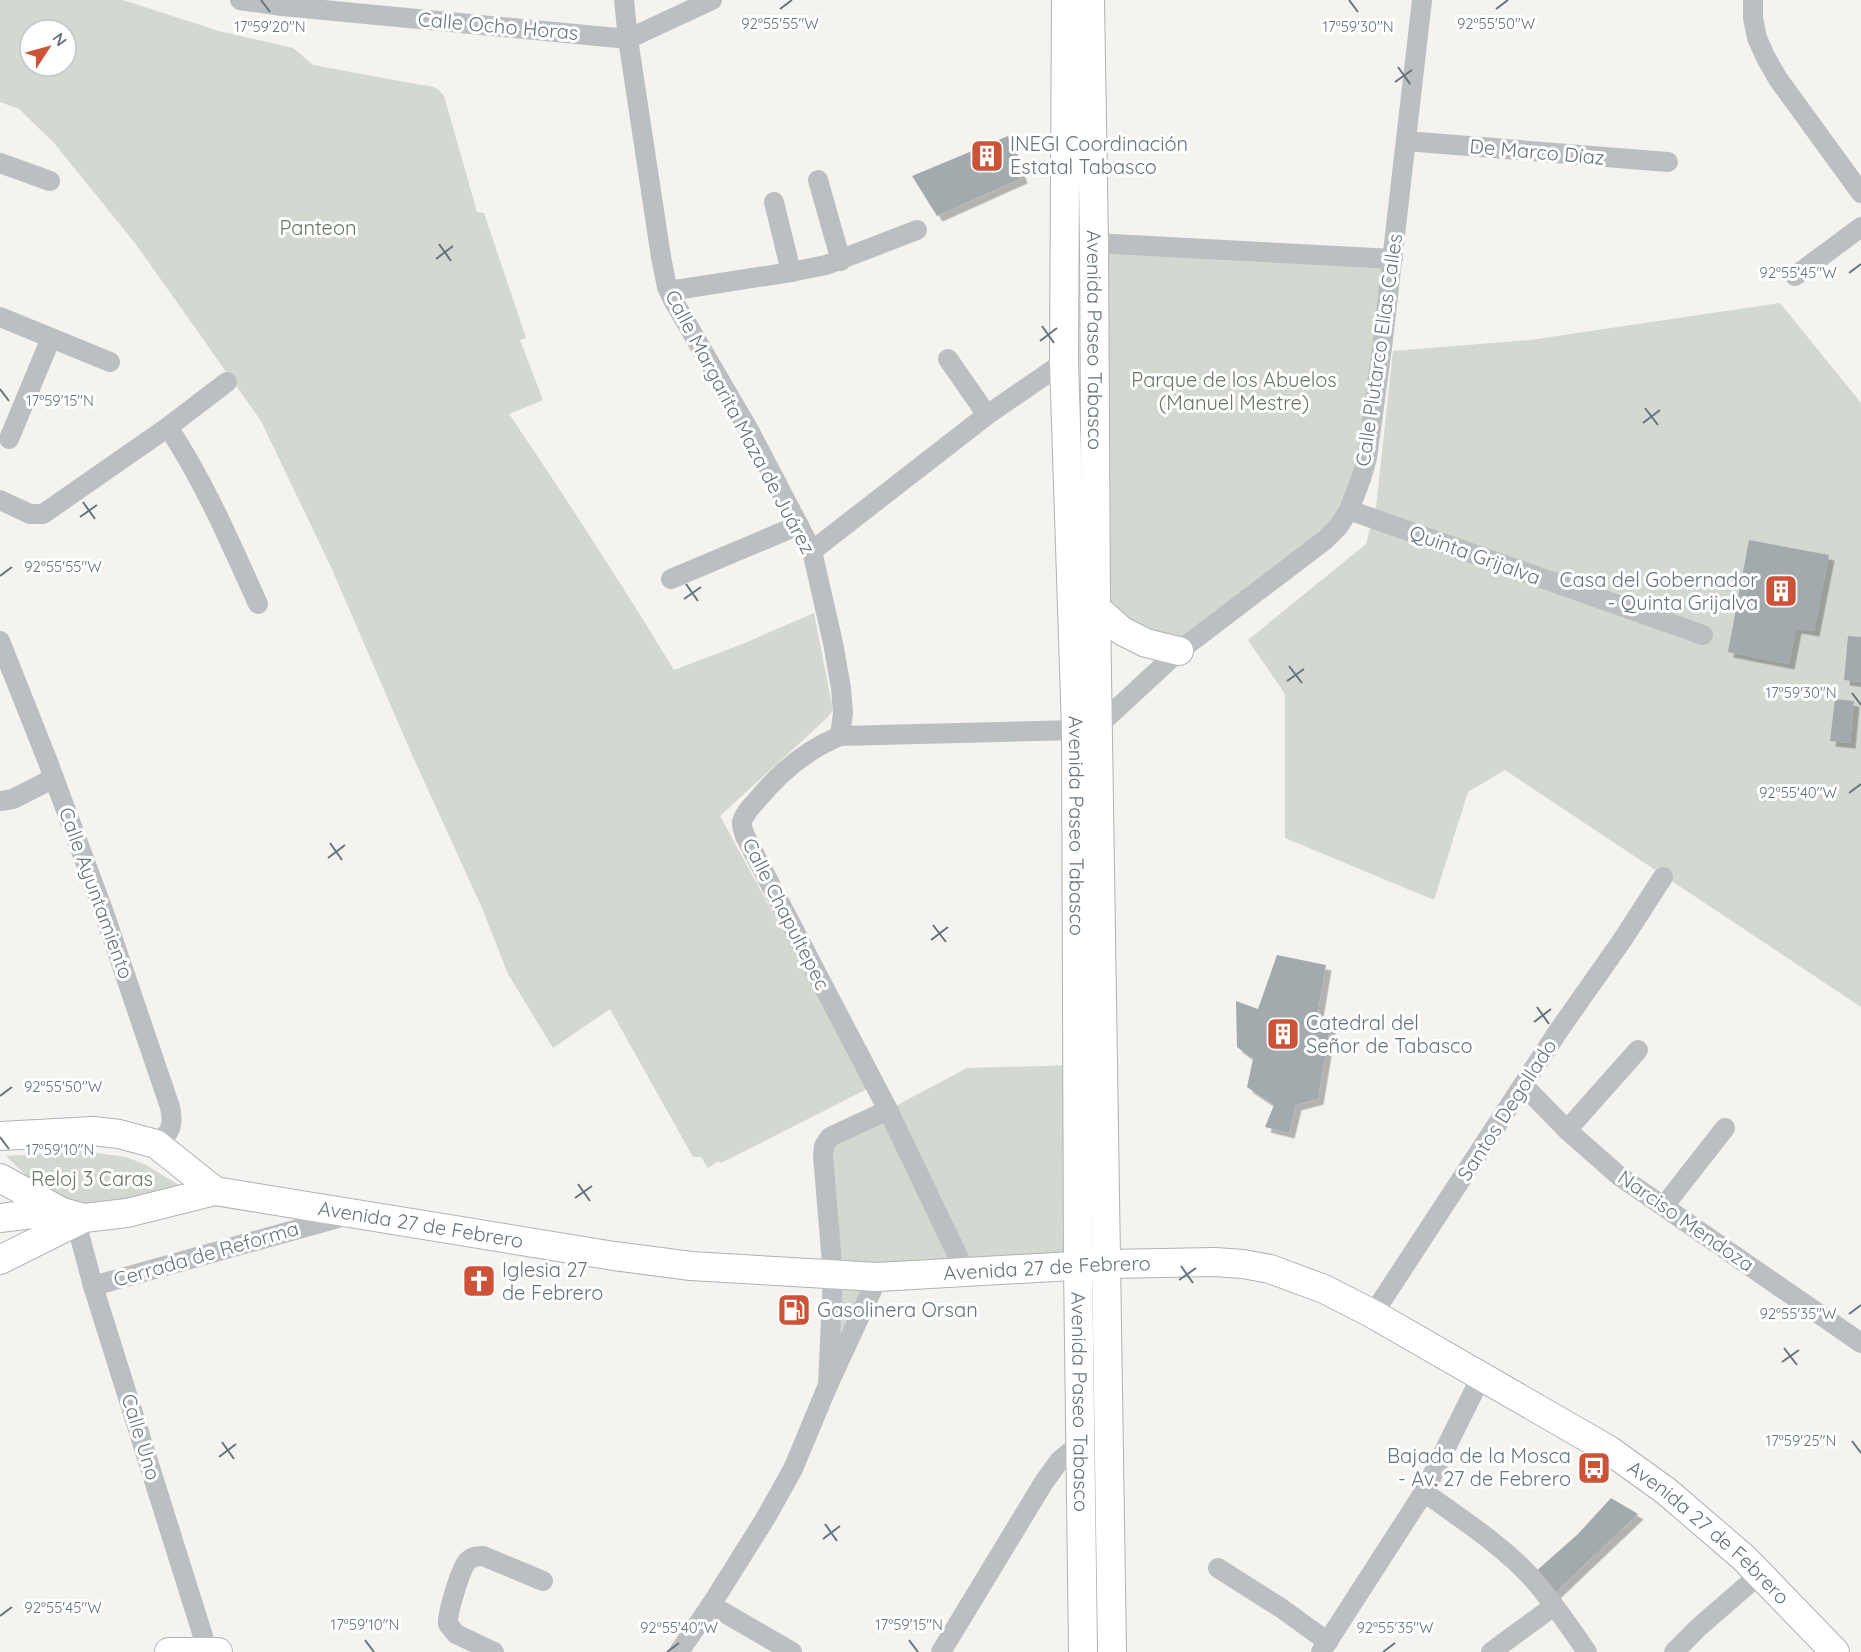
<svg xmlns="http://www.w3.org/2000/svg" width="1861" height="1652" font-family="Quicksand,sans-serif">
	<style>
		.green { fill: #d3d8d0; fill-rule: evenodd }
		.building { fill: #a3aaae; filter: url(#shadow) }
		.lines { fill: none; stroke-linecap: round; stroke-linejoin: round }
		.secondary-casing { stroke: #aeb3b6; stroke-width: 30 }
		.street { stroke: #bbbfc1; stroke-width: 20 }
		.secondary { stroke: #fff; stroke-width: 28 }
		.ticks { fill: none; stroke: #66747d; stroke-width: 2 }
		.labels { text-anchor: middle; stroke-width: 6; stroke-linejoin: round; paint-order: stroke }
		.street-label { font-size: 20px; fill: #66747d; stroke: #fff }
		.poi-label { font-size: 20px; fill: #66747d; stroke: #fff; text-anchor: start }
		.park-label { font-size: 20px; fill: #697664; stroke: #fff }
		.ticks-label { font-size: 15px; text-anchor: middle; fill: #66747d; stroke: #fff; stroke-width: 6; stroke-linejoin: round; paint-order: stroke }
	</style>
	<defs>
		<filter id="shadow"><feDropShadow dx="5.5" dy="5.5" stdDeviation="0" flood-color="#0004"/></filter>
	</defs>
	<rect width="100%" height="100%" fill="#f4f3f0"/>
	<g class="green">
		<path d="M0,0H123L219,31L293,48L313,65L421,85C432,86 437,86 444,96L477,212L484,213L526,338L520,340L543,400L509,414C566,498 621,583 674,670L745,643L814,613L833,710L827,718L720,816L869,1088L721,1163L718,1161L708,1168L701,1157H693L610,1009L553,1048L508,974L482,908L413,757L331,567L261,421L135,243L54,143L19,109L0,102ZM30,30H66V66H30Z"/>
		<polygon points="1094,243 1393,259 1349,510 1179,651 1096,608"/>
		<polygon points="1780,303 1861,403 1861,1007 1505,770 1468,792 1434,900 1285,838 1285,694 1248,640 1366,544 1376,507 1393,351 1530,340"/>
		<polygon points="1077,1065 1078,1265 878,1277 828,1385 830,1137 888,1110 967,1068"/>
		<polygon points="82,1151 126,1157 146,1165 179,1185 127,1203 76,1204 27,1176 6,1156"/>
	</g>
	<g class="building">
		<polygon points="1008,136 1022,178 937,216 912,176"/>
		<polygon points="1749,540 1829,555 1814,631 1796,628 1789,664 1728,652"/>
		<polygon points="1848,636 1861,637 1861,682 1844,680"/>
		<polygon points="1835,699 1854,701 1850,743 1830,741"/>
		<polygon points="1277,955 1326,965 1317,1018 1331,1021 1318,1099 1296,1105 1289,1133 1265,1127 1274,1105 1247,1087 1253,1059 1237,1047 1236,1001 1258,1009"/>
		<polygon points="1611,1498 1638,1514 1555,1593 1534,1573 1578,1534"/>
	</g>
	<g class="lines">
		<g class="secondary-casing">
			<g id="secondary">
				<path id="s1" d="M1066,0L1064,362L1076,730L1078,1265L1083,1652"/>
				<path id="s2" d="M1090,0L1094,243L1096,608L1112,1652"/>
				<polyline points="1096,608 1122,631 1146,643 1179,651"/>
				<polyline points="0,1136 93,1131 119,1134 156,1144 215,1191"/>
				<path id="s3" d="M0,1178L62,1212L84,1218L127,1213L215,1191L614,1256L691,1266L878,1277L1107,1264L1215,1262L1243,1264L1270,1269L1324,1289L1373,1314L1609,1450L1666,1491L1744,1558L1835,1652"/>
				<polyline points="0,1218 32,1214 62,1219"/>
				<polyline points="0,1260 84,1218"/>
				<polyline points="169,1652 218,1652"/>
			</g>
		</g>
		<g class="street">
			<polyline points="240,0 282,6 628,39 712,0"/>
			<polyline points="624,0 628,39 661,257 667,287 673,300 750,432 812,551 833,643 841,688 843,713 840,736"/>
			<polyline points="1753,0 1753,18 1757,38 1766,58 1778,79 1861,193"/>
			<polyline points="1406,141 1668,162"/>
			<polyline points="0,163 50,181"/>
			<polyline points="818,180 841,261"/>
			<polyline points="774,202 791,272"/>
			<polyline points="1094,243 1393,259"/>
			<polyline points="1795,276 1861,227"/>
			<polyline points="669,291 791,272 826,265 917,230"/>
			<polyline points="0,317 110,362"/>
			<polyline points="948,359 987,415"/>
			<path d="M168,427C205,483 231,544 258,604"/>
			<polyline points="9,439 51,338"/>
			<polyline points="0,500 30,514 43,514 168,427 227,382"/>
			<polyline points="1349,510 1703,635"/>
			<polyline points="812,551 987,415 1064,362"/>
			<polyline points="671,579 799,525"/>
			<path d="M0,641L48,762L103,910L170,1107C174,1125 171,1133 156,1144"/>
			<polyline points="0,801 13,799 54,778"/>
			<polyline points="1523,1085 1567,1130 1618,1175 1861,1343"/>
			<polyline points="888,1110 966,1273"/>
			<polyline points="1567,1130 1638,1050"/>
			<polyline points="1664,1206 1725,1128"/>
			<polyline points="76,1222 93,1286 208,1652"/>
			<polyline points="93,1286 345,1216"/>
			<polyline points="1373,1314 1557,1033 1623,939 1663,877"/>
			<path d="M828,1385L833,1275L823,1156L824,1146L830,1137L888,1110L745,836C744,832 741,826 742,822C744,813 752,806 758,799C781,771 806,750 840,736L1076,730L1097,727L1179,651L1325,540L1339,526L1349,510L1361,479L1367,458L1382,348L1422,0"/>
			<path d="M1424,1492C1461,1519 1501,1544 1532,1578C1552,1601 1570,1627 1587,1652"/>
			<polyline points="1218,1568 1281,1608 1328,1642"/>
			<polyline points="711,1605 792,1652"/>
			<path d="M494,1652L456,1634L448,1624C447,1613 460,1572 466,1563C470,1557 477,1556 483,1556L543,1581"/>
			<polyline points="679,1652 711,1605 765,1519 793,1469 828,1385 878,1277"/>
			<polyline points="941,1652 1044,1482 1060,1460 1081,1443"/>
			<polyline points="1321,1652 1424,1492 1481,1377"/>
			<polyline points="1491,1652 1554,1606"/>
			<polyline points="1674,1652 1699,1627 1760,1574"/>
		</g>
		<use href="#secondary" class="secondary"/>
	</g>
	<path class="ticks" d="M261,0L270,12M1349,0L1358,12M780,9L792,0M1496,9L1508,0M1398,67L1410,84M1395,82L1412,70M439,244L451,261M436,259L453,246M1849,273L1861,264M1042,326L1054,343M1040,341L1057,328M0,389L9,401M1645,408L1658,425M1643,423L1660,410M83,502L95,519M80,517L97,505M0,576L12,567M686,584L698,601M684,599L701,587M1289,666L1302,683M1287,681L1304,669M1852,693L1861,705M1849,793L1861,784M330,843L342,860M328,858L345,845M933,925L946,942M931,940L948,927M1537,1007L1549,1024M1534,1022L1551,1009M0,1096L12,1087M0,1137L9,1149M578,1184L590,1201M575,1198L592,1186M1181,1266L1193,1283M1179,1280L1196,1268M1849,1314L1861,1305M1784,1348L1797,1365M1782,1362L1799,1350M1852,1441L1861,1453M222,1442L234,1459M219,1457L236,1444M825,1524L837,1541M823,1539L840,1526M0,1616L12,1607M365,1640L374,1652M909,1640L918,1652M667,1652L679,1643M1383,1652L1395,1643"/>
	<defs>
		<g id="building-square" transform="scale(1.725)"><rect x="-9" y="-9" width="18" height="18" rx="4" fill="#cc5338" stroke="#fff"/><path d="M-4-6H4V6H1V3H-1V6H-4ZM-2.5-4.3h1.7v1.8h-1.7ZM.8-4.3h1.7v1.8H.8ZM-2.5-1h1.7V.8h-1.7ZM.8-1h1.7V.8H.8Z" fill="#fff"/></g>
		<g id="church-square" transform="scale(1.725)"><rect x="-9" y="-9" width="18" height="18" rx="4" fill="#cc5338" stroke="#fff"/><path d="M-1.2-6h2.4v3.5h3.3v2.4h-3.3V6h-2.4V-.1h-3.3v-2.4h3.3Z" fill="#fff"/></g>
		<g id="fuel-square" transform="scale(1.725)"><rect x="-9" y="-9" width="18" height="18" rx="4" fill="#cc5338" stroke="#fff"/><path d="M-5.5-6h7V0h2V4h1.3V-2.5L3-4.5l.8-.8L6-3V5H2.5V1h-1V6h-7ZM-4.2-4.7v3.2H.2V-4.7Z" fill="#fff"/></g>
		<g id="bus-square" transform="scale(1.725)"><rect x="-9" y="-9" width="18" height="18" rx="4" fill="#cc5338" stroke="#fff"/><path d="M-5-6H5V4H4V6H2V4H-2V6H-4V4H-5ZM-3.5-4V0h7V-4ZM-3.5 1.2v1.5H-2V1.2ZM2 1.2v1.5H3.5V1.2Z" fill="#fff"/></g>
	</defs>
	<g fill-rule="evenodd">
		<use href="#building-square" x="987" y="156"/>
		<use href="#building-square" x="1781" y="591"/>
		<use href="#building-square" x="1283" y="1034"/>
		<use href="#church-square" x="479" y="1281"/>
		<use href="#fuel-square" x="794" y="1310"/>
		<use href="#bus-square" x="1594" y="1468"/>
	</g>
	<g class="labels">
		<g class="street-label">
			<text transform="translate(498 26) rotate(5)" y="7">Calle Ocho Horas</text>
			<text transform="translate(1537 152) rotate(5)" y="7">De Marco Díaz</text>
			<text dy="7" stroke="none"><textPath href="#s2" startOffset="340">Avenida Paseo Tabasco</textPath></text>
			<text transform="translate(1379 350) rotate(-82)" y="7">Calle Plutarco Elías Calles</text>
			<text transform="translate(740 422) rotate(62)" y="7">Calle Margarita Maza de Juárez</text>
			<text transform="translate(1475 555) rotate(20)" y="7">Quinta Grijalva</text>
			<text dy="7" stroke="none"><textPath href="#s1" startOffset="826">Avenida Paseo Tabasco</textPath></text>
			<text transform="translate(96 893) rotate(70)" y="7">Calle Ayuntamiento</text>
			<text transform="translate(786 914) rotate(63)" y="7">Calle Chapultepec</text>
			<text transform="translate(1507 1110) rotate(-57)" y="7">Santos Degollado</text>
			<text transform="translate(1686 1221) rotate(35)" y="7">Narciso Mendoza</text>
			<text dy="7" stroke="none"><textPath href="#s3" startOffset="436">Avenida 27 de Febrero</textPath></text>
			<text transform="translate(206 1254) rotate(-16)" y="7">Cerrada de Reforma</text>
			<text dy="7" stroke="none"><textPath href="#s3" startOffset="1066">Avenida 27 de Febrero</textPath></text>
			<text dy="7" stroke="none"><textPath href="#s1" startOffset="1402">Avenida Paseo Tabasco</textPath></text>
			<text transform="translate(141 1437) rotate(73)" y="7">Calle Uno</text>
			<text dy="7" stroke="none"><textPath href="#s3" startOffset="1804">Avenida 27 de Febrero</textPath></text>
		</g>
		<g class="poi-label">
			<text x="1010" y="151">INEGI Coordinación<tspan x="1010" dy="23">Estatal Tabasco</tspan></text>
			<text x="1758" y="587" text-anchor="end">Casa del Gobernador<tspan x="1758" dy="23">- Quinta Grijalva</tspan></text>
			<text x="1306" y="1030">Catedral del<tspan x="1306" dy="23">Señor de Tabasco</tspan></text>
			<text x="502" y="1277">Iglesia 27<tspan x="502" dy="23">de Febrero</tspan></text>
			<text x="817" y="1317">Gasolinera Orsan</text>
			<text x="1571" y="1463" text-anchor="end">Bajada de la Mosca<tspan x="1571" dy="23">- Av. 27 de Febrero</tspan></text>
		</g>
		<g class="park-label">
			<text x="318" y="235">Panteon</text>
			<text x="1234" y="387">Parque de los Abuelos<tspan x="1234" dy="23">(Manuel Mestre)</tspan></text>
			<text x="92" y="1186">Reloj 3 Caras</text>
		</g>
	</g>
	<g class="ticks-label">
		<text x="780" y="29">92°55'55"W</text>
		<text x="1496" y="29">92°55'50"W</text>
		<text x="270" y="32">17°59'20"N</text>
		<text x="1358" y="32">17°59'30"N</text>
		<text x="1798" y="278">92°55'45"W</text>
		<text x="60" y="406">17°59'15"N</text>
		<text x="63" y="572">92°55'55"W</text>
		<text x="1801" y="698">17°59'30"N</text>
		<text x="1798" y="798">92°55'40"W</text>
		<text x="63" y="1092">92°55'50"W</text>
		<text x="60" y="1155">17°59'10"N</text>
		<text x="1798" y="1319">92°55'35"W</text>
		<text x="1801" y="1446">17°59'25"N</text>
		<text x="63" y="1613">92°55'45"W</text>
		<text x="365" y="1630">17°59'10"N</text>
		<text x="909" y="1630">17°59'15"N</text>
		<text x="679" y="1633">92°55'40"W</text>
		<text x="1395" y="1633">92°55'35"W</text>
	</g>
	<g transform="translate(48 48) rotate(54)"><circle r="28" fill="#ffffff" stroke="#c2c7cb" stroke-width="1.5"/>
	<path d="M0-4.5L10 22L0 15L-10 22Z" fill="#cc5338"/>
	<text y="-9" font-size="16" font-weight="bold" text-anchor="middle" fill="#66747d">N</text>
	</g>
</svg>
